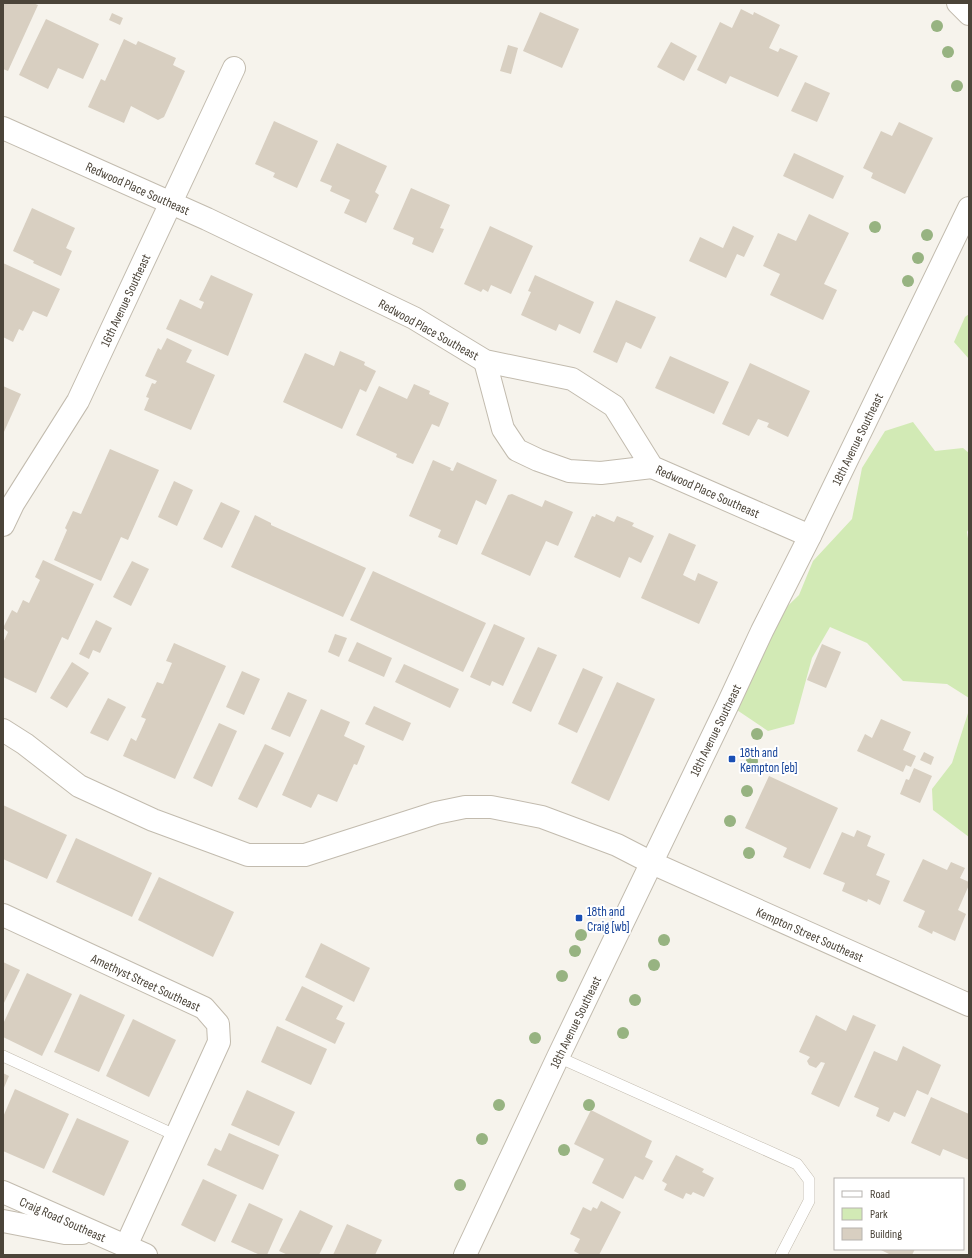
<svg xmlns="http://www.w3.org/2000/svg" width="972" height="1258" font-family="'Sofia Sans Condensed',sans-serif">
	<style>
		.green { fill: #d2eab5 }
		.building { fill: #d8cfc1 }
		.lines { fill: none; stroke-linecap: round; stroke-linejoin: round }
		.service-casing { stroke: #c2bbae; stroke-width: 12 }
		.minor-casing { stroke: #c2bbae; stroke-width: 24 }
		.tertiary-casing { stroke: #c2bbae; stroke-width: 24 }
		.service { stroke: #fff; stroke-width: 11 }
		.minor { stroke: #fff; stroke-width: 22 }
		.tertiary { stroke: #fff; stroke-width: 22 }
		.tree { fill: #97b381 }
		.transit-dot { fill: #1a4fb4; stroke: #fff; stroke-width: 1.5 }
		.labels { text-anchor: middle; stroke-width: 4; stroke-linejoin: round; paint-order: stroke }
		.street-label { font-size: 13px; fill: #4b4439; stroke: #fff }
		.transit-label { font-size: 13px; fill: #164399; stroke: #fff; text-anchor: start }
	</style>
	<rect width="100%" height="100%" fill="#f6f3ec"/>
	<g class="green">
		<polygon points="969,314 969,359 954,342 965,317"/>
		<polygon points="913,422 935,451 963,448 969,453 969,528 967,532 969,545 969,698 947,684 903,681 867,643 830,627 812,658 794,724 768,731 728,704 762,631 799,595 813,561 852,519 862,468 885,431"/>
		<polygon points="969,710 969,837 933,810 932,789 952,763"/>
	</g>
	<g class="building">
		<polygon points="3,3 33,3 38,5 8,71 3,69"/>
		<polygon points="741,9 753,15 754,12 780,25 769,48 778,52 780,48 798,56 778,97 730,76 726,84 697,70 720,22 732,28"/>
		<polygon points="540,12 579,29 562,68 523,51"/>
		<polygon points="112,13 123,18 120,25 109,20"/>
		<polygon points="46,19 99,44 83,79 58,68 48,89 19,75"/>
		<polygon points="124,39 136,45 138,41 176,58 173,65 185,71 164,117 158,120 131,106 124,123 88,107 101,79 105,81"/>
		<polygon points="671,42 697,56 684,81 657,67"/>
		<polygon points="508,45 518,48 511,74 500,71"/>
		<polygon points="805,82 830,93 817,122 791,111"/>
		<polygon points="274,121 318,141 297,188 273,177 275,173 255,164"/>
		<polygon points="899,122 933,138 905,194 871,178 873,173 863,168 881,131 892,136"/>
		<polygon points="337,143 387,166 375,192 379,195 366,223 344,213 350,200 330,191 332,186 320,181"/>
		<polygon points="794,153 844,176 833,199 783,176"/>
		<polygon points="411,188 450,205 440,228 444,229 433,253 412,244 414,238 393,229"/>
		<polygon points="32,208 75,228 66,248 72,251 61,276 33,263 34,261 13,251"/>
		<polygon points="809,214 849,233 824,284 837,290 823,320 770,295 780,274 763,266 778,233 796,241"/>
		<polygon points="490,226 533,246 511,294 491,285 488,292 483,289 481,292 464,284"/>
		<polygon points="733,226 754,236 744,257 737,254 726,278 689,261 700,237 723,248"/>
		<polygon points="3,263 60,289 47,317 33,311 23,331 19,329 13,342 3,337"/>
		<polygon points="211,275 253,294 228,356 166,329 180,299 201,309 204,302 199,300"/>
		<polygon points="535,275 594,302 580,334 559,324 556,331 521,315 531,292 528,291"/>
		<polygon points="616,300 656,317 641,349 626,342 617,363 593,352"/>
		<polygon points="167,338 192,350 186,362 215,375 191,430 144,410 149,398 146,397 152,383 155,384 157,381 145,376 158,348 161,350"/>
		<polygon points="340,351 365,362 364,365 376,371 366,392 360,389 342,429 283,402 305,353 334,366"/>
		<polygon points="670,356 729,382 714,414 655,388"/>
		<polygon points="750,363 810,391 788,437 767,427 769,423 758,419 749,436 722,424"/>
		<polygon points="414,384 430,391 429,394 449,403 439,427 432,424 413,464 396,457 397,454 356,435 379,386 407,399"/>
		<polygon points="3,386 21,394 3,434"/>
		<polygon points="110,449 159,470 128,540 121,537 101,581 54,560 67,530 65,528 73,511 81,514"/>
		<polygon points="433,460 451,468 450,470 453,471 457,462 497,480 486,505 476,500 457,545 438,537 441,530 409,516"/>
		<polygon points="174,481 193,490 177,526 158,517"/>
		<polygon points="512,494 542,507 545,500 573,512 558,546 546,541 530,576 481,554 508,495"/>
		<polygon points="221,502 240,511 222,548 203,539"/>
		<polygon points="596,514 614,522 617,516 634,523 632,526 654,536 641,563 629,557 620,578 574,557 592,516 595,517"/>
		<polygon points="255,515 271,523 271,525 366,568 343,617 231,567"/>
		<polygon points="669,533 696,545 683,575 695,581 698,573 718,582 699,624 641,598"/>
		<polygon points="43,560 94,584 68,640 62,637 36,693 3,677 3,643 8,632 3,628 12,610 17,613 23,600 29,603 40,580 35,577"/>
		<polygon points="132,561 149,569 131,606 113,597"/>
		<polygon points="373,571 486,623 463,672 350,620"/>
		<polygon points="96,620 112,628 100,653 93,650 89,659 79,654"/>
		<polygon points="494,624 525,638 503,686 492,681 490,686 470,677"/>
		<polygon points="335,634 347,638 339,657 328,652"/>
		<polygon points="357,642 392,658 384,677 348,661"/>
		<polygon points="174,643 226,666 175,779 123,756 131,738 136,741 146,719 141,717 157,682 163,684 172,663 166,661"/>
		<polygon points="822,644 841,652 826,688 807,680"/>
		<polygon points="538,647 557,655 531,712 512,703"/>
		<polygon points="72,662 89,673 67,708 50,698"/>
		<polygon points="404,664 459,689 450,708 395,682"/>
		<polygon points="583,668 603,677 577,733 558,724"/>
		<polygon points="242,671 260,679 244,715 226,707"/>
		<polygon points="617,682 655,699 609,801 571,783"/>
		<polygon points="288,692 307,700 290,737 271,729"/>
		<polygon points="108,698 126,707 108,741 90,733"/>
		<polygon points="374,706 411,723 403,741 365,724"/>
		<polygon points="321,709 350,722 344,736 365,746 357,765 354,764 337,802 318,794 311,808 282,795"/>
		<polygon points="881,719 911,732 903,750 916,756 911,767 906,765 903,772 857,751 865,734 872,738"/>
		<polygon points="219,723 237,731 212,787 193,778"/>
		<polygon points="265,744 284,753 257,808 238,799"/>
		<polygon points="924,752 934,757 931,765 920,760"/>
		<polygon points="914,768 932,776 920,803 900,794 906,779 909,780"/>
		<polygon points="769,776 838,808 810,869 783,857 787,848 745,828"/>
		<polygon points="3,805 67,835 47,879 3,859"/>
		<polygon points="857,830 871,836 867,846 885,854 876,875 890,881 880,905 868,899 867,902 842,891 845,883 823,874 842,832 854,837"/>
		<polygon points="76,838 152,873 132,917 56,882"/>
		<polygon points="923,859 947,870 951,862 965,868 960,878 969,882 969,885 958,910 966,914 955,941 933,931 932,934 918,927 925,911 903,901"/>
		<polygon points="159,877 234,912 213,957 138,920"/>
		<polygon points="321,943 370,968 354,1002 305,977"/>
		<polygon points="3,962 20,970 3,1005"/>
		<polygon points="27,973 72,994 42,1056 3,1037 3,1024"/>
		<polygon points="302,986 343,1006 336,1019 345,1023 335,1044 285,1020"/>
		<polygon points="80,994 125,1015 99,1072 54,1052"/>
		<polygon points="816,1015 846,1031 853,1015 876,1025 839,1107 811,1094 825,1063 821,1062 816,1068 809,1065 807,1061 810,1057 799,1052"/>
		<polygon points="133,1019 176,1040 149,1097 106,1076"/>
		<polygon points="277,1026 327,1049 311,1085 261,1062"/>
		<polygon points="903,1046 941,1065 928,1095 917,1090 905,1117 894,1112 889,1122 876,1116 879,1108 854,1097 874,1051 897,1061"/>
		<polygon points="3,1073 9,1076 3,1090"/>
		<polygon points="15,1089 69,1114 44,1169 3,1151 3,1117"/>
		<polygon points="247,1090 295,1112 279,1146 231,1125"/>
		<polygon points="931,1097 969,1114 969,1160 943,1149 940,1156 911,1143"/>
		<polygon points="591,1110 652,1141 645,1157 653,1161 643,1180 635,1176 623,1199 592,1183 604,1159 574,1144"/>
		<polygon points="77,1118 129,1141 104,1196 52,1172"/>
		<polygon points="229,1133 279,1155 263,1190 207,1165 215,1148 221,1151"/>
		<polygon points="676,1155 704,1169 702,1172 714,1178 704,1197 693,1192 691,1195 686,1193 683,1199 664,1190 667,1184 662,1181"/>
		<polygon points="203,1179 237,1195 215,1242 181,1225"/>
		<polygon points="601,1201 621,1212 599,1255 581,1255 574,1251 580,1239 570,1234 583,1207 591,1211 593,1207 597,1209"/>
		<polygon points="249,1203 283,1219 267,1255 260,1255 231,1242"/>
		<polygon points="300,1210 333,1226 319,1255 288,1255 279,1251"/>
		<polygon points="347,1224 382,1240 375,1255 333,1255"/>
		<polygon points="879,1249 915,1249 912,1255 891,1255"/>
	</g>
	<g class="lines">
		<g class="service-casing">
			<g id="service">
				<polyline points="3,1056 177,1136"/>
				<polyline points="558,1057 797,1164 809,1180 809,1201 781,1255"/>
			</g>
		</g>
		<g class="minor-casing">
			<g id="minor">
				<polyline points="958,3 969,14"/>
				<polyline points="3,128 207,219 414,318 485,361 572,379 614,406 652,467 810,536"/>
				<polyline points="485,361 503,429 517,450 538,460 569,471 601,473 652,467"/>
				<polyline points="3,525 13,504 78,401 234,68"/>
				<polyline points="3,730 25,744 79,786 153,820 248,855 305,855 436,813 465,807 491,807 542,817 617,845 652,863 969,1005"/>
				<polyline points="3,915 204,1008 218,1024 219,1042 126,1246"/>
				<polyline points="3,1192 146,1255"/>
				<polyline points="3,1221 65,1233 82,1233"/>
			</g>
		</g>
		<g class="tertiary-casing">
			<polyline id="tertiary" points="465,1255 558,1057 728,704 762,631 810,536 969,208"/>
		</g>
		<use href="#service" class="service"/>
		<use href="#minor" class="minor"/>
		<use href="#tertiary" class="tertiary"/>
	</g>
	<g class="tree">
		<circle cx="937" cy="26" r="6"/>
		<circle cx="948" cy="52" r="6"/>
		<circle cx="957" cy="86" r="6"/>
		<circle cx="875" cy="227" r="6"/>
		<circle cx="927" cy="235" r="6"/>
		<circle cx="918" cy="258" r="6"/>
		<circle cx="908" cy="281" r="6"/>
		<circle cx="757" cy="734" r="6"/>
		<circle cx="752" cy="761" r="6"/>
		<circle cx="747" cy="791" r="6"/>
		<circle cx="730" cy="821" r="6"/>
		<circle cx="749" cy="853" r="6"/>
		<circle cx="581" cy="935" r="6"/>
		<circle cx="664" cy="940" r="6"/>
		<circle cx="575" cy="951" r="6"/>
		<circle cx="654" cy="965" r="6"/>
		<circle cx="562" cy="976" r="6"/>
		<circle cx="635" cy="1000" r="6"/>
		<circle cx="623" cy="1033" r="6"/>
		<circle cx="535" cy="1038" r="6"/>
		<circle cx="499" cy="1105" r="6"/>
		<circle cx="589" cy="1105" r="6"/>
		<circle cx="482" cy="1139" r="6"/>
		<circle cx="564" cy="1150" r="6"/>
		<circle cx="460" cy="1185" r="6"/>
	</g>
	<g class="transit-dot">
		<rect x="728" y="755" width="8" height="8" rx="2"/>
		<rect x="575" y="914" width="8" height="8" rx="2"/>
	</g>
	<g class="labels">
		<g class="street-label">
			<text transform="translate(138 188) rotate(24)" y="5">Redwood Place Southeast</text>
			<text transform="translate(125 300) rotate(-65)" y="5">16th Avenue Southeast</text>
			<text transform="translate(429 329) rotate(29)" y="5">Redwood Place Southeast</text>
			<text transform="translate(857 439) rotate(-64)" y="5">18th Avenue Southeast</text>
			<text transform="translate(708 491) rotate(24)" y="5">Redwood Place Southeast</text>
			<text transform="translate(715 730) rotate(-64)" y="5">18th Avenue Southeast</text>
			<text transform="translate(810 934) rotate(24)" y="5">Kempton Street Southeast</text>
			<text transform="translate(146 982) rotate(25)" y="5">Amethyst Street Southeast</text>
			<text transform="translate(575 1022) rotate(-64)" y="5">18th Avenue Southeast</text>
			<text transform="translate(63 1219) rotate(24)" y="5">Craig Road Southeast</text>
		</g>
		<g class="transit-label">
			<text x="740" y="757">18th and<tspan x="740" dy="15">Kempton [eb]</tspan></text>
			<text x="587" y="916">18th and<tspan x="587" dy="15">Craig [wb]</tspan></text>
		</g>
	</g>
	<rect width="972" height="1258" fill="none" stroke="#4b4439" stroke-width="8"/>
	<rect x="834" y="1178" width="130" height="72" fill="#ffffff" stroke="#b7b4b0"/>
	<rect x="842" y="1191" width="20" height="6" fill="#ffffff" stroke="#b7b4b0"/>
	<text x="870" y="1198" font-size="12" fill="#4b4439">Road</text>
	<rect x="842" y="1208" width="20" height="12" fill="#d2eab5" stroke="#b7b4b0"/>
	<text x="870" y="1218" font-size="12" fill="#4b4439">Park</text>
	<rect x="842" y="1228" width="20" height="12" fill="#d8cfc1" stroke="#b7b4b0"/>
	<text x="870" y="1238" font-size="12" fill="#4b4439">Building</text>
</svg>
